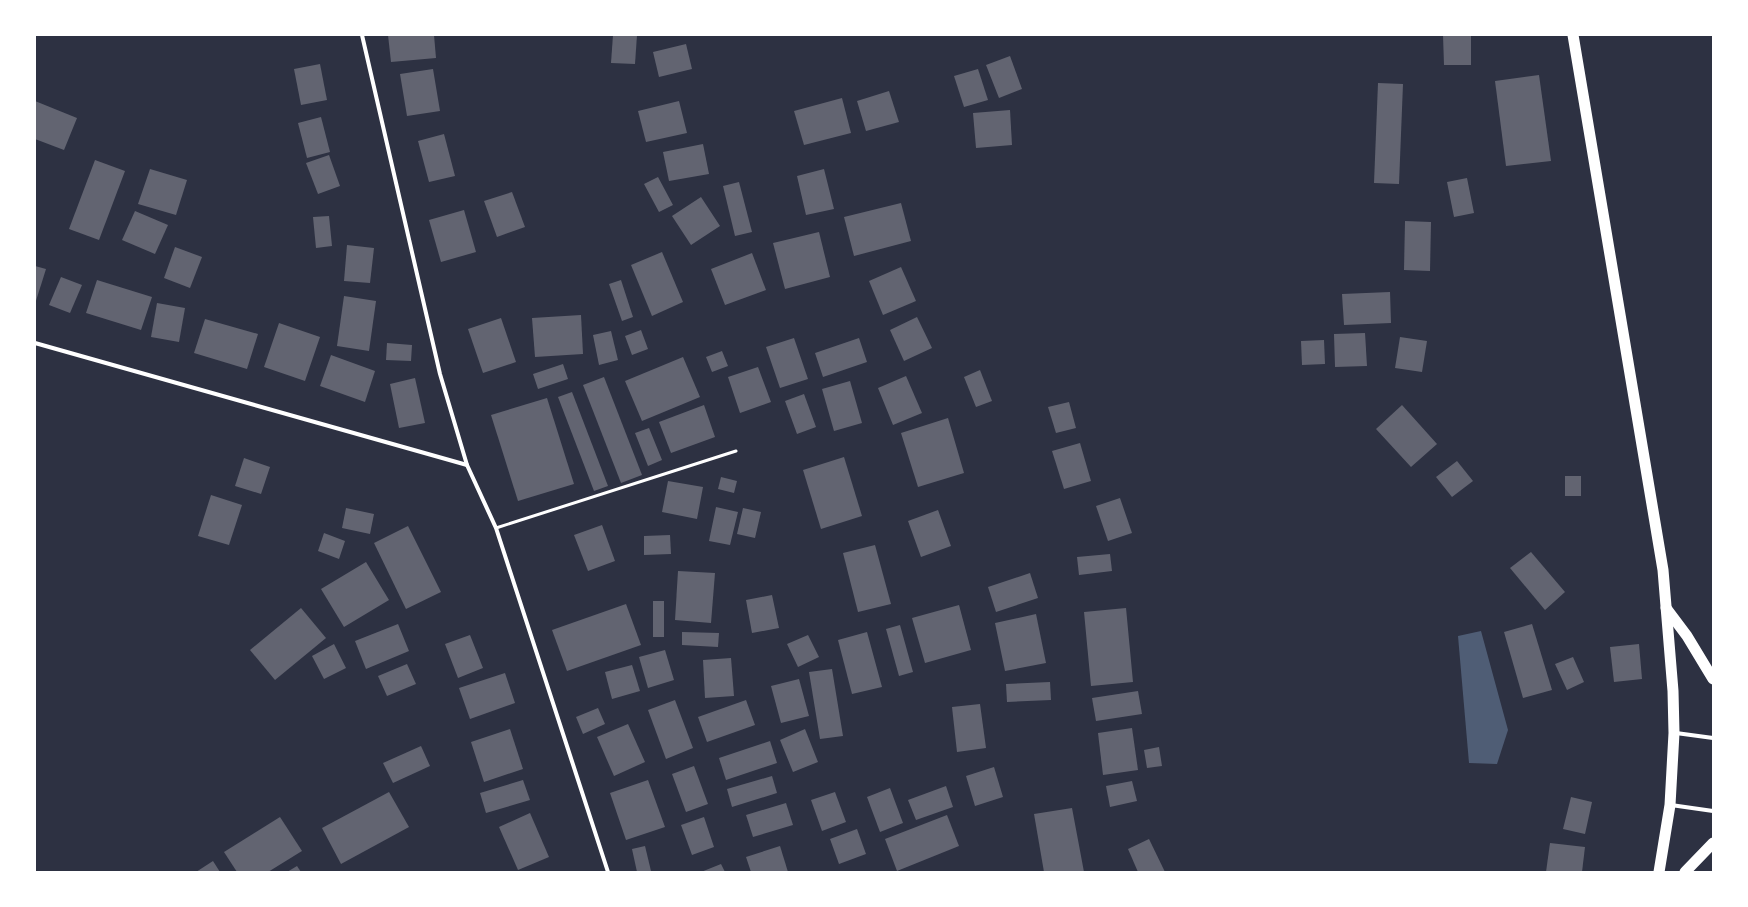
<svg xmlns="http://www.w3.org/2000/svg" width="1748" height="907" font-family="'PT Sans',sans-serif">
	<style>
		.water { fill: #4f5d75 }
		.building { fill: #626471 }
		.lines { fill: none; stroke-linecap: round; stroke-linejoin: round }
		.service { stroke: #fff; stroke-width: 3 }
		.minor { stroke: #fff; stroke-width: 4 }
		.trunk { stroke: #fff; stroke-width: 11 }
	</style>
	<rect width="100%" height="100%" fill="#2d3142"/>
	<polygon class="water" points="1481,631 1508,730 1497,764 1469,763 1458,636"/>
	<g class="building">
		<polygon points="388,35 434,35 436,58 391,62"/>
		<polygon points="613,35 637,35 635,64 611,63"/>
		<polygon points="1443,35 1471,35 1471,65 1444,65"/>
		<polygon points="686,44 692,69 659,77 653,52"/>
		<polygon points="1010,56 1022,89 999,98 986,65"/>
		<polygon points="320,64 327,100 301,105 294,69"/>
		<polygon points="433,69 440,111 407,116 400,74"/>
		<polygon points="978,69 988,100 964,107 954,76"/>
		<polygon points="1539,75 1551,161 1506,166 1495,81"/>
		<polygon points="1378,83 1403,84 1399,184 1374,183"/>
		<polygon points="889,91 899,122 866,131 857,101"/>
		<polygon points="842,98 851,133 804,145 794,111"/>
		<polygon points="35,101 77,118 64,150 35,139"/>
		<polygon points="679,101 687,133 646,142 638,111"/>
		<polygon points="1010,110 1012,145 976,148 973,113"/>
		<polygon points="321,117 330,152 307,158 298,123"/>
		<polygon points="444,134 455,176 429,182 418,141"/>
		<polygon points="703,144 709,174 669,181 663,152"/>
		<polygon points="329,155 340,186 318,194 306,163"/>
		<polygon points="95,160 125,171 99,240 69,229"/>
		<polygon points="150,169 187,180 176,215 138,204"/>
		<polygon points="824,169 834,209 806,215 797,176"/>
		<polygon points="658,177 673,205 659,212 644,184"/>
		<polygon points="1467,178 1474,213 1454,217 1447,182"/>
		<polygon points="739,182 752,232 735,236 723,186"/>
		<polygon points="512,192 525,227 497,237 484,201"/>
		<polygon points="701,197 720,226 691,245 672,216"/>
		<polygon points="901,203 911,241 854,256 844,217"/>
		<polygon points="464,210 476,252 441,262 429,220"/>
		<polygon points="135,211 168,225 155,254 122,240"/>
		<polygon points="329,216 332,246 316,248 313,217"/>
		<polygon points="1405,221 1431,222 1430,271 1404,270"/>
		<polygon points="819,232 830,277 785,289 773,243"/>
		<polygon points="347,245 374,248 370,283 344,281"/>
		<polygon points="175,247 202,257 190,288 164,278"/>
		<polygon points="662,252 683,302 652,316 631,265"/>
		<polygon points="752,253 766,290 725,305 711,269"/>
		<polygon points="35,266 46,269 35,304"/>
		<polygon points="901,267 916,301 883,315 869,281"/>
		<polygon points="61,277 82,285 70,313 49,305"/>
		<polygon points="97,280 152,297 141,330 86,313"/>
		<polygon points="621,280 633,317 622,321 609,284"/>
		<polygon points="1390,292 1391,323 1344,325 1342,294"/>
		<polygon points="344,296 376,301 369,351 337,346"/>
		<polygon points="157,303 185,308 179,342 151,337"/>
		<polygon points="581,315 583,354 535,357 532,318"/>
		<polygon points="917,317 932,348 904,361 890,330"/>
		<polygon points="501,318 516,362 483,373 468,329"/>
		<polygon points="205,319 258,334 247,369 194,353"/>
		<polygon points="279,323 320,337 305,381 264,367"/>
		<polygon points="641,330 648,349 632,355 625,336"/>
		<polygon points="611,331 618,360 599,365 593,335"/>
		<polygon points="1365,333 1367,366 1335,367 1334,334"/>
		<polygon points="1400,337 1427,341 1422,372 1395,368"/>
		<polygon points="794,338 808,379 780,388 766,347"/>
		<polygon points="859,338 867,362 823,377 815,353"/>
		<polygon points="1324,340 1325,364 1302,365 1301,341"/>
		<polygon points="387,343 412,345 411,361 386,360"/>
		<polygon points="722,351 728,366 712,372 706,357"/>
		<polygon points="331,355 375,371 365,402 320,386"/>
		<polygon points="683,357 700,397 642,421 625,381"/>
		<polygon points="563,364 568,379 538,389 533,374"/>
		<polygon points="758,367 771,402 740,413 728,377"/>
		<polygon points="980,370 992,401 976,407 964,377"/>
		<polygon points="906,376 922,413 893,425 878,388"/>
		<polygon points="604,377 642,475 621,483 583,385"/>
		<polygon points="415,378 425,423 399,428 390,384"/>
		<polygon points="850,381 862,423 834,431 822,389"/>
		<polygon points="572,392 608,486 594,491 558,397"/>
		<polygon points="804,394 816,427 797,434 785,401"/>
		<polygon points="547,398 574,484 518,501 491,415"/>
		<polygon points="1069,402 1076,428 1056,433 1048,407"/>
		<polygon points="704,405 715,437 671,453 659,422"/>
		<polygon points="1402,405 1437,444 1411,467 1376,429"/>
		<polygon points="948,418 964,473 918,487 901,433"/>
		<polygon points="649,428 662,460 648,466 635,433"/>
		<polygon points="1080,443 1091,481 1064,489 1052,451"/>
		<polygon points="844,457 862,516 821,529 803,470"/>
		<polygon points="244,458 270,467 261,494 235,486"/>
		<polygon points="1457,461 1473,481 1452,497 1436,477"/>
		<rect x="1565" y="476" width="16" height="20"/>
		<polygon points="721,477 737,481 734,493 718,489"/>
		<polygon points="668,481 703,487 697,519 662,512"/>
		<polygon points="211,495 242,505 229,545 198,536"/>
		<polygon points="1120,498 1132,533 1108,541 1096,506"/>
		<polygon points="716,507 738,512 730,545 709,541"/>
		<polygon points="346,508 374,514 370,534 342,528"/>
		<polygon points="743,508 761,512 755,538 737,534"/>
		<polygon points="938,510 951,546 921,557 908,521"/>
		<polygon points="602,525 615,561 588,571 574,535"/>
		<polygon points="408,526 441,592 406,609 374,543"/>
		<polygon points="324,533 345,541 339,559 318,551"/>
		<polygon points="670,535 671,554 644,555 644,536"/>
		<polygon points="875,545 891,604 858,612 843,553"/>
		<polygon points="1531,552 1565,592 1545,610 1510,568"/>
		<polygon points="1110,554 1112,571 1079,575 1077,557"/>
		<polygon points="366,562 389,600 344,627 321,589"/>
		<polygon points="678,571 715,573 711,623 675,620"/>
		<polygon points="1030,573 1038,598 996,612 988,587"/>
		<polygon points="772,595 779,628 752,633 746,600"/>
		<rect x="653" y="601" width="11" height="36"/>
		<polygon points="626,604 641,645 567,671 552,630"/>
		<polygon points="959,605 971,650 925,663 912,618"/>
		<polygon points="301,608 326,638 275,680 250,650"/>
		<polygon points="1126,608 1133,682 1091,686 1084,612"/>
		<polygon points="1036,614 1046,663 1005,671 995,623"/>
		<polygon points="398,624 409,651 366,669 355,641"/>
		<polygon points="1532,624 1552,690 1523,698 1504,632"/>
		<polygon points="900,625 913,672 899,676 886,629"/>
		<polygon points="682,632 719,633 718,647 682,645"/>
		<polygon points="867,632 882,687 852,694 838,640"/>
		<polygon points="470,635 483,668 458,678 445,644"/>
		<polygon points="808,635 819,657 798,667 787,644"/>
		<polygon points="334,644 346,668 324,679 312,656"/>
		<polygon points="1639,644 1642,679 1614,682 1610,647"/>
		<polygon points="665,650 674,680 648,688 639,657"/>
		<polygon points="1573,657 1584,682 1567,690 1555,664"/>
		<polygon points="731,658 734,696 705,698 703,660"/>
		<polygon points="407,664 416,684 387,696 378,676"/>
		<polygon points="632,665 640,691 612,699 605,672"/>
		<polygon points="832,669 843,736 820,739 809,672"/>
		<polygon points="505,673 515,703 470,719 459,688"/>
		<polygon points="799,679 809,716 781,723 771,686"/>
		<polygon points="1050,682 1051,700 1007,702 1006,684"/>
		<polygon points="1138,691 1142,714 1096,721 1092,698"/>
		<polygon points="675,700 693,748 666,759 648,710"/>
		<polygon points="746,700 755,725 707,742 698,717"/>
		<polygon points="980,704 986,748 957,752 952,707"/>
		<polygon points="598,708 605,724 583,734 576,717"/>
		<polygon points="628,724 645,762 614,776 597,737"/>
		<polygon points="1132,728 1138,770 1103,775 1098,733"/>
		<polygon points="510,729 523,769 484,782 471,742"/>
		<polygon points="805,729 818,762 793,772 780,740"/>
		<polygon points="770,741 777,763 726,780 719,758"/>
		<polygon points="421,746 430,766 393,783 383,763"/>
		<polygon points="1159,747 1162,766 1147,768 1144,750"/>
		<polygon points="694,766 708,804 686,812 672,774"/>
		<polygon points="994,767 1003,797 975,806 966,776"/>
		<polygon points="772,776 777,793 732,807 727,789"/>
		<polygon points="523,780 530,800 486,813 480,793"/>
		<polygon points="648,780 665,827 626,840 610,793"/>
		<polygon points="1132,781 1137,801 1110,807 1106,786"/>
		<polygon points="946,786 953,807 916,820 908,800"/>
		<polygon points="890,788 903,823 880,832 867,797"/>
		<polygon points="389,792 409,827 341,864 322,828"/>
		<polygon points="835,792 846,822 822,831 811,800"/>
		<polygon points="1571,797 1592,802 1585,834 1563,829"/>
		<polygon points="786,803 793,825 753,837 746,815"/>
		<polygon points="1072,808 1084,872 1044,872 1034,814"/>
		<polygon points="530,813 549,857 518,870 499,827"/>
		<polygon points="947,815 959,846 897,871 885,839"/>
		<polygon points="280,817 302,851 268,872 237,872 224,852"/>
		<polygon points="704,817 714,847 692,855 681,825"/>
		<polygon points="857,829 866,854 839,864 830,839"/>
		<polygon points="1149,839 1165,872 1138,872 1128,849"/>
		<polygon points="1550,843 1585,847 1582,872 1546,872"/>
		<polygon points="645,846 651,871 637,872 632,849"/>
		<polygon points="780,846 788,872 751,872 746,857"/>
		<polygon points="213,861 220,872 196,872"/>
		<polygon points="721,864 725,872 701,872"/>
		<polygon points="297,866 301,872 287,872"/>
	</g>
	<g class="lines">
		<polyline class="service" points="496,528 736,451"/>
		<g class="minor">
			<polyline points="362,35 440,374 467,465 496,528 608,872"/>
			<polyline points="35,343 467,465"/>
			<polyline points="1676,733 1713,738"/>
			<polyline points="1671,805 1713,811"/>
		</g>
		<g class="trunk">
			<polyline points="1573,35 1663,570 1673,691 1674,733 1670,805 1659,872"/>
			<polyline points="1666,608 1687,636 1713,679"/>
			<polyline points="1685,872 1713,843"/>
		</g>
	</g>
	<rect width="1748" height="907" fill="none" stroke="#ffffff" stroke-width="72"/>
</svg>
